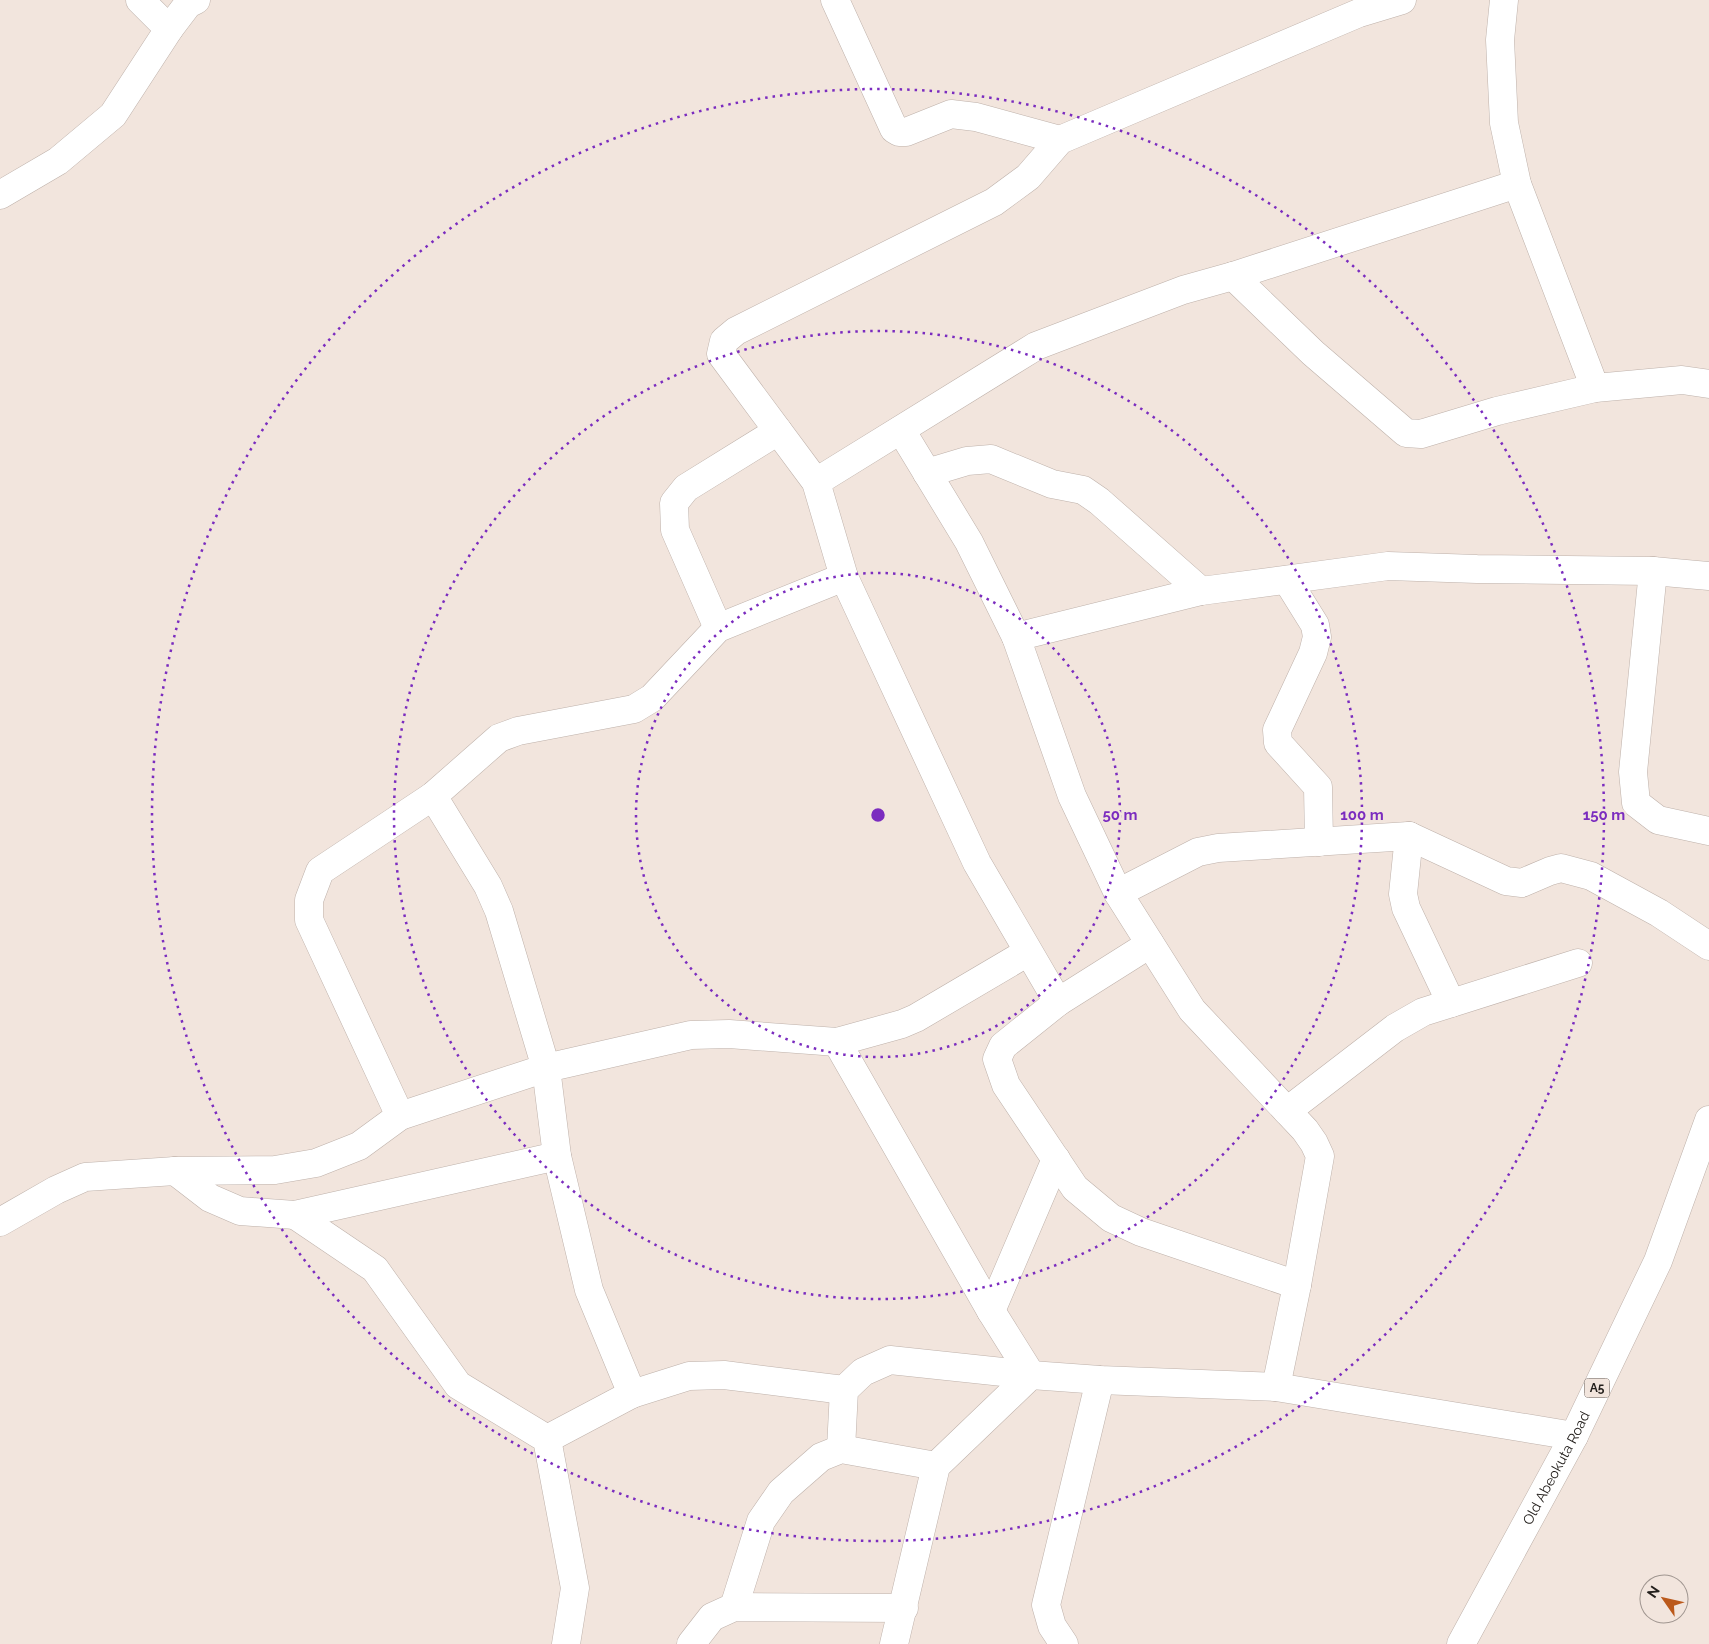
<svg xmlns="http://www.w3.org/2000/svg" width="1709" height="1644" font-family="Raleway,sans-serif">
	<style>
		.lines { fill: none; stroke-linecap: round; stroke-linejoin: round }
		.street-casing { stroke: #beb1aa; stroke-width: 29 }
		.highway-casing { stroke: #beb1aa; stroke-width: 29 }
		.street { stroke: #fff; stroke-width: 28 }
		.highway { stroke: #fff; stroke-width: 28 }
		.ring { fill: none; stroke: #7b2cbf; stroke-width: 2.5; stroke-dasharray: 2.5 5 }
		.labels { text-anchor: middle; stroke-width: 4.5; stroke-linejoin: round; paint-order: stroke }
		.shield { fill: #f2e5dd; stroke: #625b57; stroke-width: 1 }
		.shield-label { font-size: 12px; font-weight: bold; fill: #24201d }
		.street-label { font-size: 14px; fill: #24201d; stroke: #f2e5dd }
		.centre { fill: #7b2cbf; stroke: #f2e5dd; stroke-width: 2.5 }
		.ring-label { font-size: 15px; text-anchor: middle; font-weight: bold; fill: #7b2cbf; stroke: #f2e5dd; stroke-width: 4.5; stroke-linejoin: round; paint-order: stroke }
	</style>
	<rect width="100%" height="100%" fill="#f2e5dd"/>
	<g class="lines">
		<g class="street-casing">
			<g id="street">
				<polyline points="140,0 169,29"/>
				<polyline points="835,0 894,129 899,132 906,132 951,114 976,117 1060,140"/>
				<polyline points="1504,0 1500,40 1504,123 1517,184 1595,388"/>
				<polyline points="0,195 58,161 113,115 169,29 188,4 196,0"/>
				<polyline points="1233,276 1313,353 1406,433 1421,434 1497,411 1595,388 1682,380 1709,384"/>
				<polyline points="901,430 969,542 1016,637 1072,796 1118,893 1192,1010 1305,1130 1314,1143 1320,1156 1297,1285 1276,1387"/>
				<polyline points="927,473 967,461 991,459 1052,484 1083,490 1099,501 1201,591"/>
				<polyline points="816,482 1036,346 1183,290 1233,276 1517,184"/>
				<polyline points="1653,571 1633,772 1636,803 1658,820 1709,831"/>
				<polyline points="1287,580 1315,625 1317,637 1313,653 1277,730 1278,743 1318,787 1319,842"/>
				<polyline points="718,628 675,530 674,503 686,488 778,431"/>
				<polyline points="1016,637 1201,591 1388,566 1477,569 1653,571 1709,576"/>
				<polyline points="433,796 488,886 499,911 546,1068 557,1156 589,1290 632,1394"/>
				<polyline points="1409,836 1403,894 1406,908 1451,1003"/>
				<polyline points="1118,893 1198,852 1218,848 1409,836 1506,881 1522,883 1550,871 1561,868 1591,876 1659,913 1709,946"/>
				<polyline points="1150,944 1058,1002 1003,1046 997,1059 1006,1085 1075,1188 1111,1218 1141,1232 1297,1285"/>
				<polyline points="1058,1002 977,863 844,577 816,482 721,354 724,341 736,331 994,202 1028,177 1060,140 1359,13 1402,0"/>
				<polyline points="837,1042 991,1311 1031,1375"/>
				<polyline points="1287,1111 1395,1028 1423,1012 1578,963"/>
				<polyline points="400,1116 309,920 309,900 320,871 433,796 499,738 518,731 634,709 652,698 718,628 844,577"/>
				<polyline points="175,1171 210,1198 240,1211 295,1215 557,1156"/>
				<polyline points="295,1215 375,1269 458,1385 547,1439 575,1588 566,1644"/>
				<polyline points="0,1222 56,1190 85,1177 175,1171 275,1170 316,1163 359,1146 400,1116 546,1068 691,1035 729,1034 837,1042 902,1024 916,1018 1028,952"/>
				<polyline points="991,1311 1056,1159"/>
				<polyline points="547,1439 632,1394 689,1376 724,1375 844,1390"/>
				<polyline points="841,1449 844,1390 863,1372 890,1360 1031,1375 1100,1380 1276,1387 1574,1436"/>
				<polyline points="734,1607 761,1521 781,1492 821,1457 841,1449 936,1466"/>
				<polyline points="691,1644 712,1617 734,1607 904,1608"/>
				<polyline points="894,1644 936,1466 1031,1375"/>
				<polyline points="1064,1644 1052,1626 1046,1605 1100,1380"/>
			</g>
		</g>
		<g class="highway-casing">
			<g id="highway">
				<path id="s1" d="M1461,1644L1574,1436L1658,1261L1709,1120"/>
			</g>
		</g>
		<use href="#street" class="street"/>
		<use href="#highway" class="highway"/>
	</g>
	<g class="ring">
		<circle cx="878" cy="815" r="242"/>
		<circle cx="878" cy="815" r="484"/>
		<circle cx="878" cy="815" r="726"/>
	</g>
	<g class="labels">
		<rect class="shield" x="1584.5" y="1378.5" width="25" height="19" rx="4"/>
		<g class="shield-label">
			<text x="1597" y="1392">A5</text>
		</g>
		<g class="street-label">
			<text dy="5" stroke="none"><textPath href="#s1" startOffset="200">Old Abeokuta Road</textPath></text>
		</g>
	</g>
	<circle cx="878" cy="815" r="8" class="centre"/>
	<g class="ring-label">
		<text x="1120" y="820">50 m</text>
		<text x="1362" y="820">100 m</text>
		<text x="1604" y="820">150 m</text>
	</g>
	<g transform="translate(1664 1599) rotate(304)"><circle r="24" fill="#f2e5dd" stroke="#a09690"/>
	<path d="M0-4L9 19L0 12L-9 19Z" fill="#bb591b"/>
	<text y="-8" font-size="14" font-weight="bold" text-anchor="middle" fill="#24201d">N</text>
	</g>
</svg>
